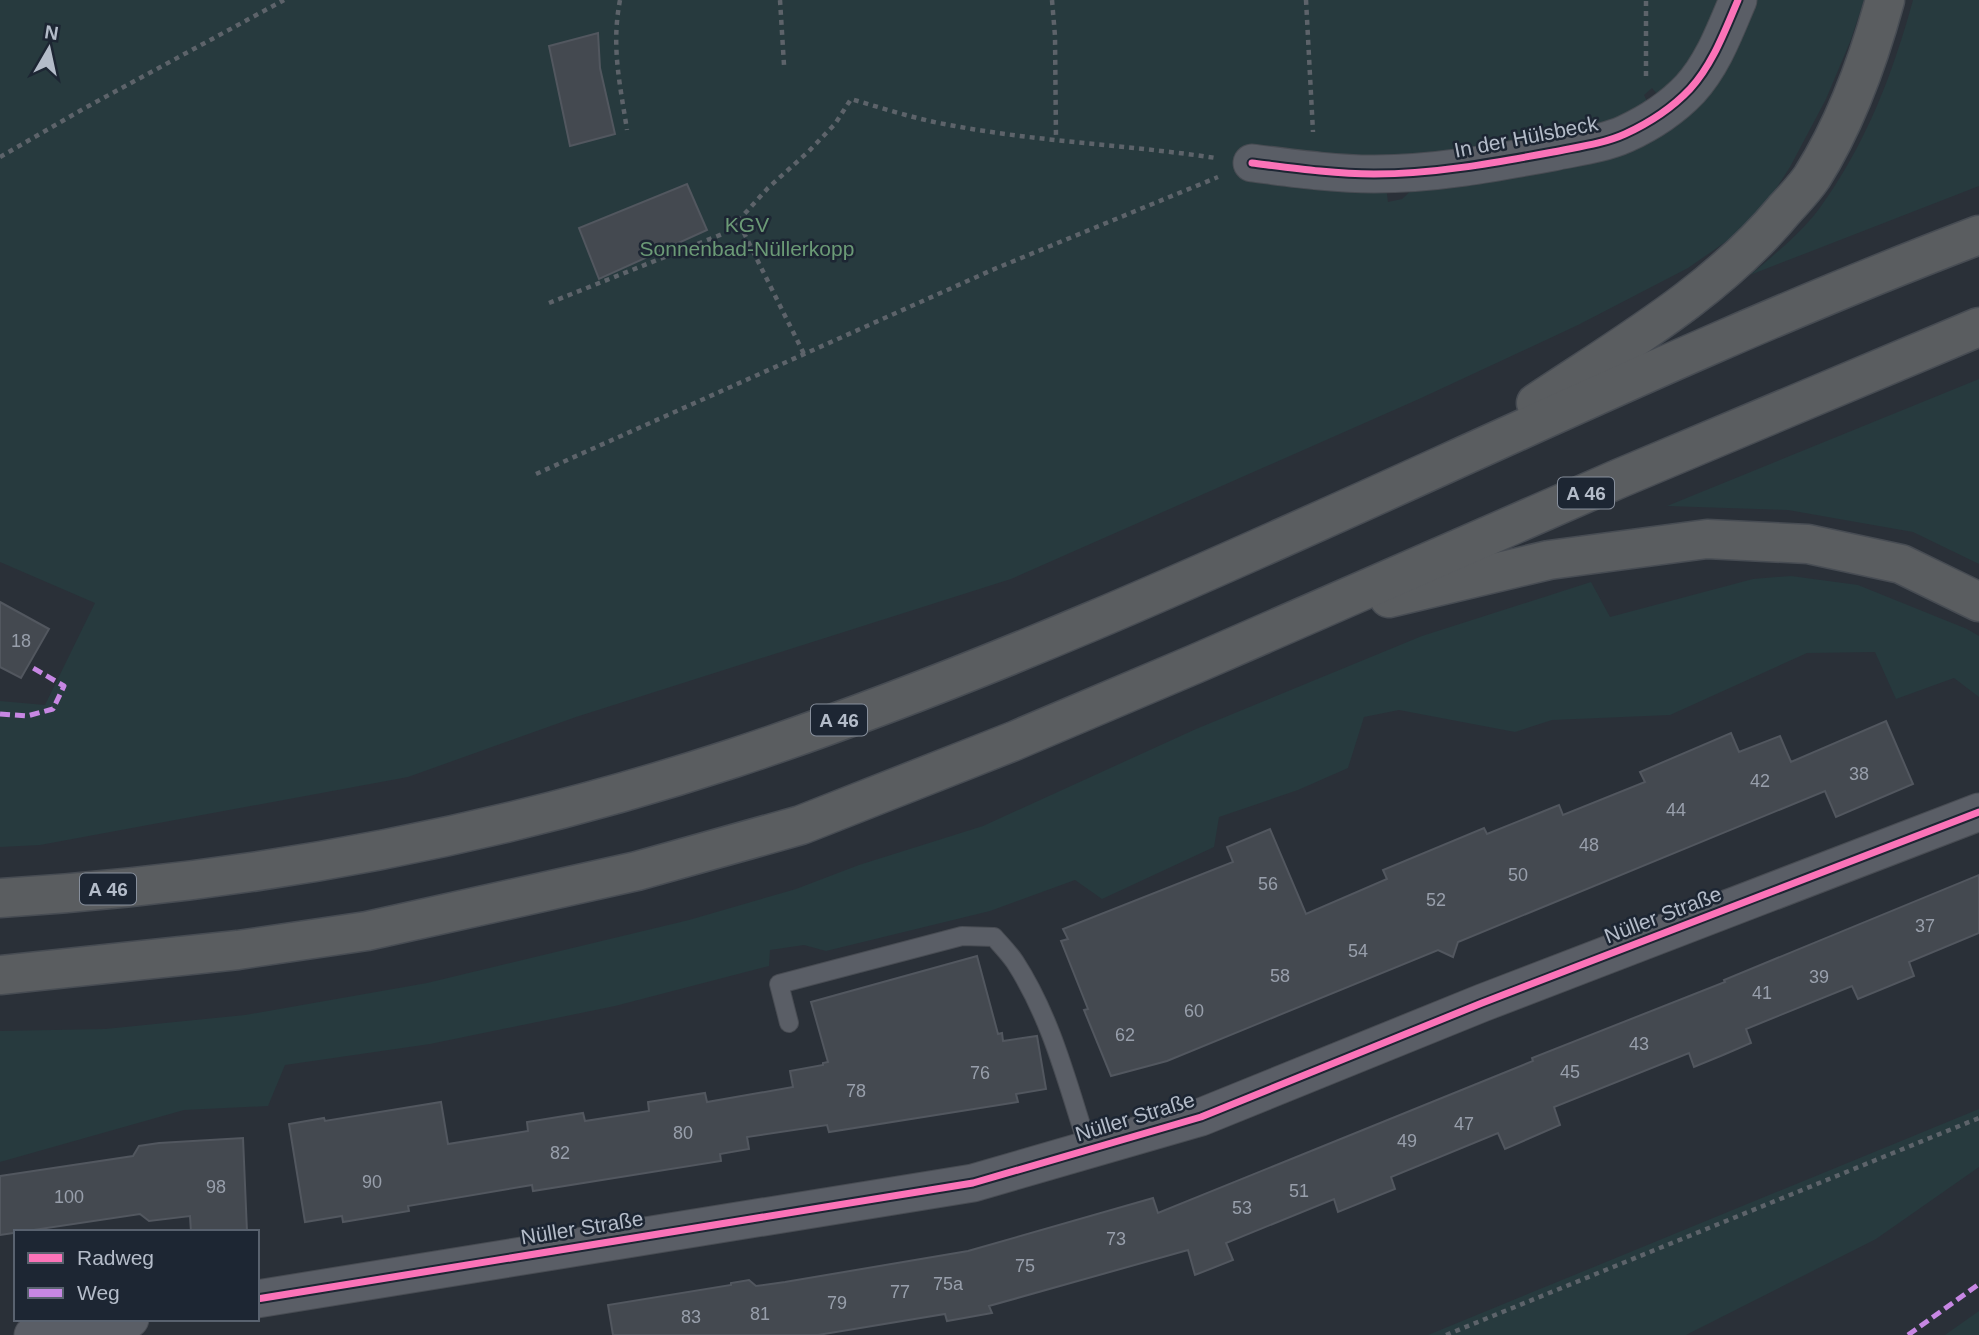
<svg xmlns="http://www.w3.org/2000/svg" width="1979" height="1335" font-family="Arial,sans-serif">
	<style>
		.green { fill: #273a3e }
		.building { fill: #444950; stroke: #52575f; stroke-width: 2 }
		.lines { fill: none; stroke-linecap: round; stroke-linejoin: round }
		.lane-casing { stroke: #484c53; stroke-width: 20 }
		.street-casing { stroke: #484c53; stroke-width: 39 }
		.highway-casing { stroke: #474c53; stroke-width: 41 }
		.path { stroke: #5d636a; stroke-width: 4.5; stroke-dasharray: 5 5; stroke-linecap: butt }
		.lane { stroke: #5a5e66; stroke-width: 18 }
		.street { stroke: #5a5e66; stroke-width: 37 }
		.highway { stroke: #5a5d60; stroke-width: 38 }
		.quiet { stroke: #c787e3; stroke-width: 5; stroke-dasharray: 10 5; stroke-linecap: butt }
		.cycleway-casing { stroke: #1d2633; stroke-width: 11 }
		.cycleway { stroke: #fb73b8; stroke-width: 7 }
		.labels { text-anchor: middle; stroke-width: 5; stroke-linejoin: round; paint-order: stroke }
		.number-label { font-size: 18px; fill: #989fab }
		.shield { fill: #1d2633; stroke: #878f9c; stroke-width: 2 }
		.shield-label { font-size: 19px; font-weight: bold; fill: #b4bcc9 }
		.street-label { font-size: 21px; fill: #b4bcc9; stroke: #1d2633 }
		.park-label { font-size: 21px; fill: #6b9a76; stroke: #1d2633 }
	</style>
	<rect width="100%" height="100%" fill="#2a3038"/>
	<g class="green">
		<path d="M0,0H1723C1707,36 1694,74 1661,99L1652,88L1644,95L1650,107L1609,128L1414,162L1383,164L1388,202L1402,199L1416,186L1446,183L1611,154L1643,141L1678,118L1703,94L1723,64L1752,0H1864L1850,42L1826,99L1790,167L1768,201L1737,234L1688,268L1578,325L1419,399L1011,579L576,717L408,777L40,845L0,847V701L45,705L95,603L0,562Z"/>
		<path d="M1913,0H1979V186L1750,275C1774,255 1800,234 1819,209C1866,144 1892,76 1913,0Z"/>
		<polygon points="1979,379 1979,564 1913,532 1788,510 1667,506"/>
		<polygon points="1791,576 1858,585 1967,629 1979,636 1979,697 1954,678 1896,699 1875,652 1807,653 1670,715 1552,720 1515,732 1399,710 1364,717 1348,768 1298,790 1219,817 1214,847 1102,899 1075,880 990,911 826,951 804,945 770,950 769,966 615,1006 430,1044 285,1065 268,1106 184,1110 0,1162 0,1031 105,1029 245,1015 427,983 689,920 796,889 859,865 983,826 1196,729 1422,636 1591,582 1610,617 1753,579"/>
		<polygon points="1979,1109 1979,1167 1876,1239 1686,1335 1428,1335"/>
		<polygon points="1979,1311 1979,1335 1945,1335"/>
	</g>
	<g class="building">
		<polygon points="598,33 600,68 615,134 570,146 549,46"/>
		<polygon points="687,184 707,230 599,279 579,228"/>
		<polygon points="0,602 49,629 21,678 0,667"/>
		<polygon points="1886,721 1913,784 1836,817 1825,791 1458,942 1453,957 1438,950 1167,1061 1111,1076 1084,1010 1088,1009 1061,941 1068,939 1063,929 1233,862 1227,847 1270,829 1306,914 1387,879 1383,870 1484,828 1487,834 1559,805 1563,815 1645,782 1640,772 1731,733 1739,752 1780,736 1791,762"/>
		<polygon points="1979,875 1979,933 1909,962 1914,976 1858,999 1852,986 1746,1029 1751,1043 1723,1055 1694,1067 1689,1053 1554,1107 1560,1125 1505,1149 1498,1133 1391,1177 1395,1189 1338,1212 1334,1199 1226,1243 1233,1260 1195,1275 1188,1250 989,1306 992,1313 947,1321 945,1314 818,1335 613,1335 608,1305 731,1285 731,1283 749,1280 756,1286 785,1282 968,1251 1153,1198 1158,1213 1533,1061 1532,1058 1725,982 1724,980"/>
		<polygon points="977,956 998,1034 1002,1033 1003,1041 1037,1036 1046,1089 1016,1094 1018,1102 829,1132 827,1125 747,1137 749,1149 720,1154 721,1161 533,1191 532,1185 408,1206 409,1211 343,1222 342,1216 305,1222 289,1124 324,1118 325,1121 441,1102 448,1144 528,1131 527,1122 583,1113 585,1121 649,1111 648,1102 705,1093 707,1102 793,1087 790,1071 823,1065 823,1063 828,1062 811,1002"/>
		<polygon points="243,1138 247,1232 191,1232 190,1216 149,1221 140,1214 0,1235 0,1176 133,1156 139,1146 159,1143"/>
	</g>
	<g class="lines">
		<g class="lane-casing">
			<path id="lane" d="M789,1023L779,984L962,936L994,937C1001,945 1009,953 1015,962C1052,1019 1068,1086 1089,1150"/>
		</g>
		<g class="street-casing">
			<g id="street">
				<path d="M1252,163C1292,168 1334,174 1374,174C1434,174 1494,163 1553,152C1577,147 1603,144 1625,134C1649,123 1672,108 1690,89C1713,64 1725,30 1738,0"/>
				<polyline points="257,1299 973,1183 1201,1117 1482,1003 1979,812"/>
				<polyline points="33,1335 130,1319"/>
			</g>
		</g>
		<g class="highway-casing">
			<g id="highway">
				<path d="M1536,403C1623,345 1717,291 1784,210C1793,200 1804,189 1812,177C1846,123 1868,62 1885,0"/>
				<polyline points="1389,598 1549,560 1707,539 1808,544 1901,564 1979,602"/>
				<path d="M0,898C249,883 497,836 734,758C1162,616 1558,395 1979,235"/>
				<polyline points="0,975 238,950 367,931 637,871 801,825 1014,741 1195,664 1618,479 1979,327"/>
			</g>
		</g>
		<g class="path">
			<path d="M620,0C611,47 620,84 627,130"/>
			<polyline points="780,0 784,65"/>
			<polyline points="1052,0 1055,36 1056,139"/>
			<polyline points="1306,0 1313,132"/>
			<polyline points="1646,76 1646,0"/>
			<polyline points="0,157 83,109 284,0"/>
			<path d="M738,221L768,188L808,152L835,124L851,99C885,109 919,120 955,126C1041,142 1129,145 1216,158"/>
			<polyline points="549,303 725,233 738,221 804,354"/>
			<polyline points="536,474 992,270 1218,177"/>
			<polyline points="1446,1335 1979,1118"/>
		</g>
		<use href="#lane" class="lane"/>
		<use href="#street" class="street"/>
		<use href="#highway" class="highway"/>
		<g class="quiet">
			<polyline points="0,714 27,716 53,709 64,686 33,668"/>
			<polyline points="1908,1335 1979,1284"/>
		</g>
		<g class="cycleway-casing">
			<g id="cycleway">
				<path d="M1252,163C1292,168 1334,174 1374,174C1434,174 1494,163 1553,152C1577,147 1603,144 1625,134C1649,123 1672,108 1690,89C1713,64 1725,30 1738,0"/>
				<polyline points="257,1299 973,1183 1201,1117 1482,1003 1979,812"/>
			</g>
		</g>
		<use href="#cycleway" class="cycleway"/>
	</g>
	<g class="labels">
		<g class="number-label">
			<text x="21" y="647">18</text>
			<text x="1859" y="780">38</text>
			<text x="1760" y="787">42</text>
			<text x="1676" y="816">44</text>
			<text x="1589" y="851">48</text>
			<text x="1518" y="881">50</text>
			<text x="1268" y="890">56</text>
			<text x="1436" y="906">52</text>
			<text x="1925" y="932">37</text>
			<text x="1358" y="957">54</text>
			<text x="1280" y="982">58</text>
			<text x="1819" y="983">39</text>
			<text x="1762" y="999">41</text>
			<text x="1194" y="1017">60</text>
			<text x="1125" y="1041">62</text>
			<text x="1639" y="1050">43</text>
			<text x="1570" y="1078">45</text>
			<text x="980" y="1079">76</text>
			<text x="856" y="1097">78</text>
			<text x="1464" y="1130">47</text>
			<text x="683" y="1139">80</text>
			<text x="1407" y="1147">49</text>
			<text x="560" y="1159">82</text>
			<text x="372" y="1188">90</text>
			<text x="216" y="1193">98</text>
			<text x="1299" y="1197">51</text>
			<text x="69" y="1203">100</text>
			<text x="1242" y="1214">53</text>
			<text x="1116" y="1245">73</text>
			<text x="1025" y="1272">75</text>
			<text x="948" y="1290">75a</text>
			<text x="900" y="1298">77</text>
			<text x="837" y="1309">79</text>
			<text x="760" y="1320">81</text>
			<text x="691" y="1323">83</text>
		</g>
		<g class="shield">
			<rect x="1558" y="477.5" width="56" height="31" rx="5"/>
			<rect x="811" y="704.5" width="56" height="31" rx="5"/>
			<rect x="80" y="873.5" width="56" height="31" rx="5"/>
		</g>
		<g class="shield-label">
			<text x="1586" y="500">A 46</text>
			<text x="839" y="727">A 46</text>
			<text x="108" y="896">A 46</text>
		</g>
		<g class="street-label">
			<text transform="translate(1526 137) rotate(-11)" y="7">In der Hülsbeck</text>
			<text transform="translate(1663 915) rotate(-21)" y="7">Nüller Straße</text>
			<text transform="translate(1135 1117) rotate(-17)" y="7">Nüller Straße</text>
			<text transform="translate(582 1228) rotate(-9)" y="7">Nüller Straße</text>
		</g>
		<g class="park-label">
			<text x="747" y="232">KGV<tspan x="747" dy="24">Sonnenbad-Nüllerkopp</tspan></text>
		</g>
	</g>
	<rect x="14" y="1230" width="245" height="91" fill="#1d2633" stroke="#59626f" stroke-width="2"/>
	<rect x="28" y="1253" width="35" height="10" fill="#fb73b8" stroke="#59626f" stroke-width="2"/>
	<text x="77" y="1265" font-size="21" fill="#b4bcc9">Radweg</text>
	<rect x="28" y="1288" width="35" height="10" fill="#c787e3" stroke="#59626f" stroke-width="2"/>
	<text x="77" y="1300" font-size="21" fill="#b4bcc9">Weg</text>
	<g transform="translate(49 49) rotate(9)" stroke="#1d2633" stroke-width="5" paint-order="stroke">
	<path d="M0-5L12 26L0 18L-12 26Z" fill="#b4bcc9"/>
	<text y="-10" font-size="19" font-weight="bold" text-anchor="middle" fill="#b4bcc9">N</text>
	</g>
</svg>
